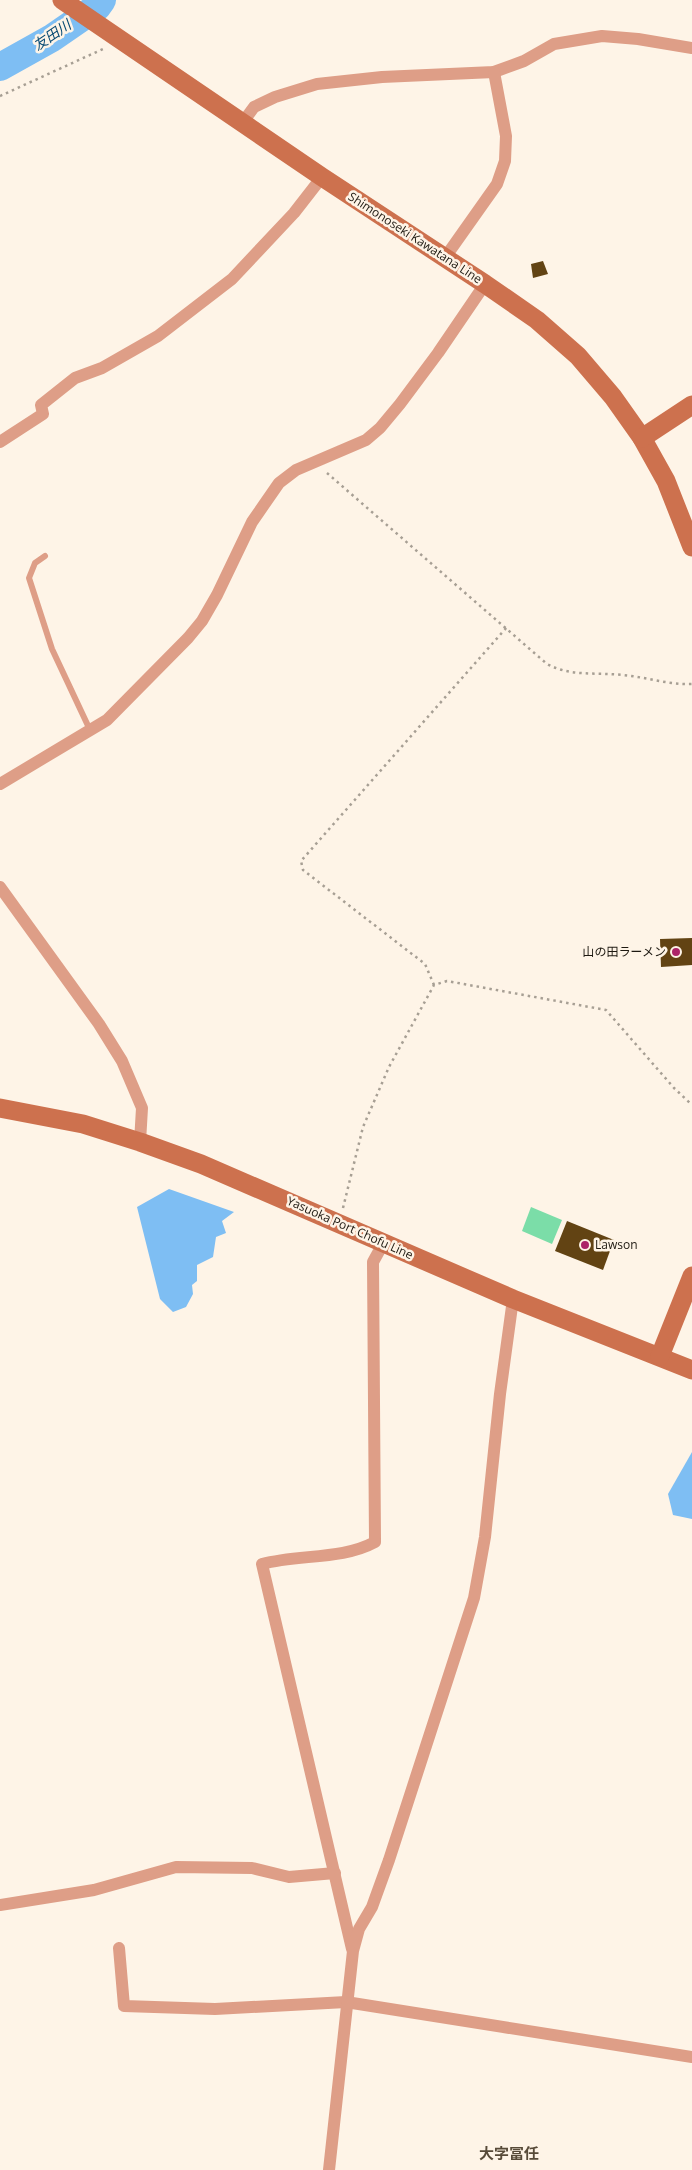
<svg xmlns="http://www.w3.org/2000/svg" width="692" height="2170" font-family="'Open Sans','Noto Sans JP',sans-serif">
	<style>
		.green { fill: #7bdda8 }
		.water { fill: #7ebef3 }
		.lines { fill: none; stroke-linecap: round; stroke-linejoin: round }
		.river { stroke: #7ebef3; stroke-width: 28 }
		.building { fill: #624313 }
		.path { stroke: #a79f94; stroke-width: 2.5; stroke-dasharray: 2.5 4; stroke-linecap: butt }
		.lane { stroke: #de9e87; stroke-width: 6 }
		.street { stroke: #de9e87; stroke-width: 12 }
		.secondary { stroke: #cd714e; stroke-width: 19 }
		.poi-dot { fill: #ac2468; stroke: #fef4e7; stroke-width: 2 }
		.labels { text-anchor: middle; stroke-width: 5; stroke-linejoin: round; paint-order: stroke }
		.street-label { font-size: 12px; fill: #1d1810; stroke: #fef4e7 }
		.poi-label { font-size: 12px; fill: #1d1810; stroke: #fef4e7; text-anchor: end }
		.water-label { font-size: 14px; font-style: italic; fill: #054872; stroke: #fef4e7 }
		.quarter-label { font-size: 15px; font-weight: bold; fill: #574a38; stroke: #fef4e7 }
	</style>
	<rect width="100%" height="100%" fill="#fef4e7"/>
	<polygon class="green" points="531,1207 562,1220 552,1244 522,1231"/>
	<g class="water">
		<polygon points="169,1189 234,1212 222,1221 226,1233 216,1237 213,1257 197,1265 197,1281 192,1285 193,1294 186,1307 173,1312 160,1299 137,1207"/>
		<polygon points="692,1452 692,1519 673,1515 668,1494"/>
	</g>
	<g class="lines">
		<polyline class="river" points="0,67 52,38 97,7 102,0"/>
	</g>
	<g class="building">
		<polygon points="543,261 548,274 533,278 531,264"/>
		<polygon points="692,938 692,965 661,967 660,939"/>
		<polygon points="567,1221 614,1240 603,1270 555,1251"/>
	</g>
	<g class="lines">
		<g class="path">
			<polyline points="0,96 103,49"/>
			<path d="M327,473L547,664C571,677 596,672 623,675C646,677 668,685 692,684"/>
			<polyline points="434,985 425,964 303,870 301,861 507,627"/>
			<polyline points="343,1208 363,1127 389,1067 434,985 447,981 606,1010 674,1088 692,1105"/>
		</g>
		<polyline class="lane" points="45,556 35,563 29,578 52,649 90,730"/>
		<g class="street">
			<polyline points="243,122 254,107 275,97 317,84 382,77 494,72 524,61 554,44 602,36 638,39 692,48"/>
			<polyline points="444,259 497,184 505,161 506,136 494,72"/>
			<polyline points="0,442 43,414 41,405 75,378 102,368 158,336 232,279 294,213 322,177"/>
			<polyline points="0,784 107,720 188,638 202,621 217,595 252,522 279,483 296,470 366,440 380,428 400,404 438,353 485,284"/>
			<polyline points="0,887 99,1024 122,1061 142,1108 140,1142"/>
			<polyline points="0,1905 94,1890 176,1867 252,1868 289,1877 335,1873"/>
			<polyline points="119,1948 124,2006 215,2009 346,2002 692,2057"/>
			<path d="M352,1949L262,1564C299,1554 342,1560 375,1542L373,1262L384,1242"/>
			<polyline points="329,2170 353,1951 359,1929 372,1907 389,1860 474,1598 485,1537 500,1394 513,1299"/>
		</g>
		<g class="secondary">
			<polyline points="62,0 322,177 485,284 537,320 578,356 613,397 642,438 666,481 692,547"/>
			<polyline points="642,438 692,405"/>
			<polyline points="0,1108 83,1124 140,1142 201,1164 513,1299 692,1370"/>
			<polyline points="660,1356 692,1276"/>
		</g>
	</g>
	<g class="poi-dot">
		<circle cx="676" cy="952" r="5"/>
		<circle cx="585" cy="1245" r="5"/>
	</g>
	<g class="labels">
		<g class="street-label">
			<text transform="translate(415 238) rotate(33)" y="4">Shimonoseki Kawatana Line</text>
			<text transform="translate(350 1228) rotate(24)" y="4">Yasuoka Port Chofu Line</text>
		</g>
		<g class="poi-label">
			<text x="666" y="956">山の田ラーメン</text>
			<text x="595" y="1249" text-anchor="start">Lawson</text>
		</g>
		<g class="water-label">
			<text transform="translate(52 35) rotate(-34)" y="5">友田川</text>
		</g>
		<g class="quarter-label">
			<text x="509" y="2159">大字冨任</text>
		</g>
	</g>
</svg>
